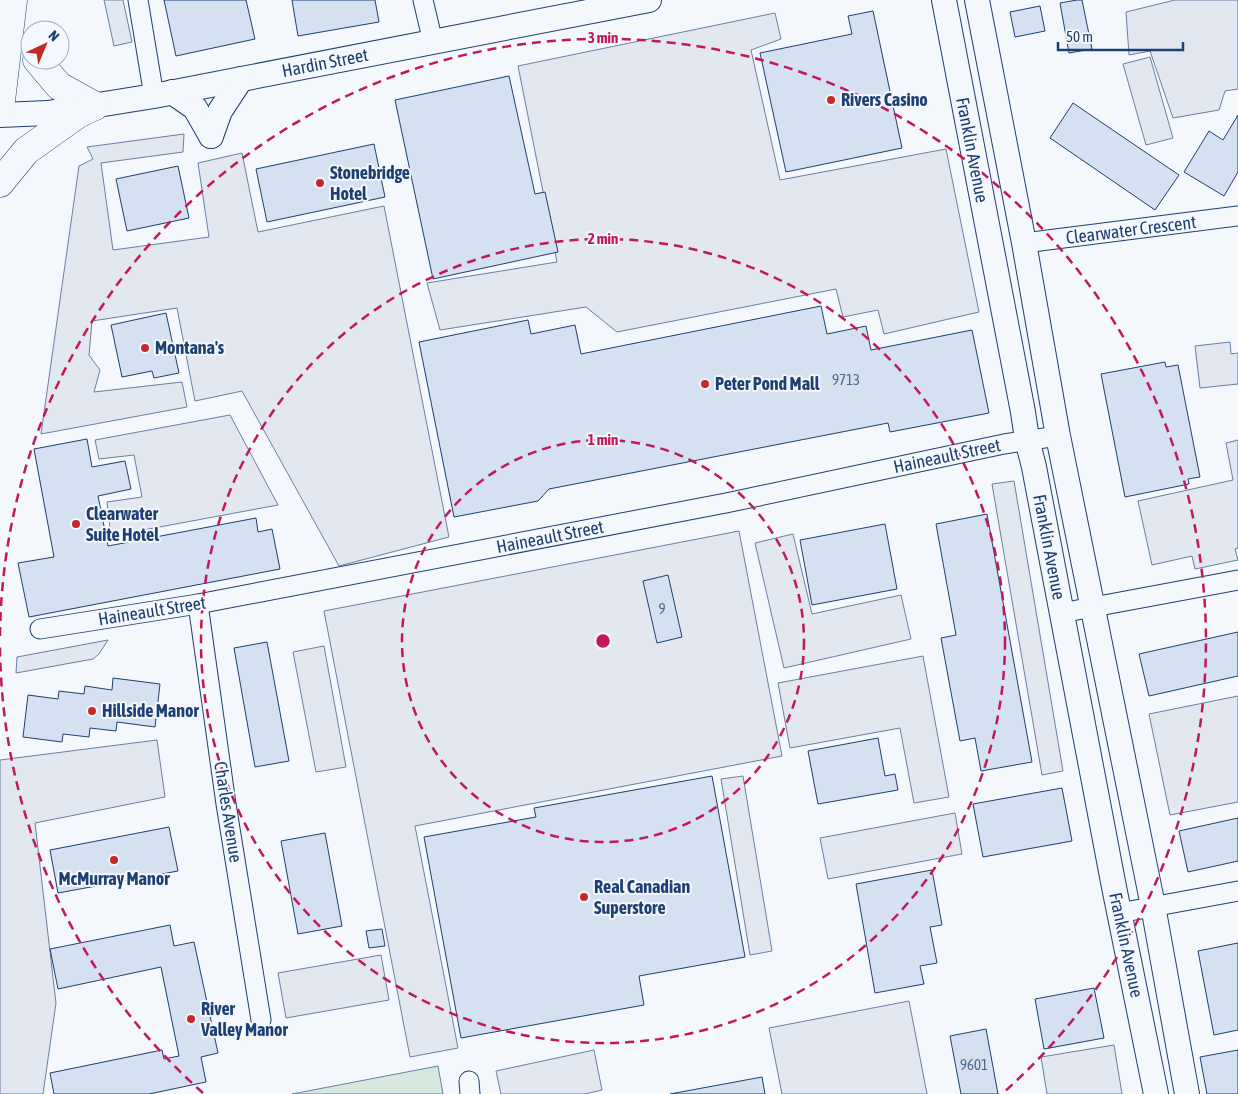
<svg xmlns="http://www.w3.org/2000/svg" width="1238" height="1094" font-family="'Asap Condensed',sans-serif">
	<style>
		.green { fill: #d7e8df; stroke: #687fa3 }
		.parking { fill: #e3e8f0; stroke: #687fa3 }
		.building { fill: #d5e0f0; stroke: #1d3f73 }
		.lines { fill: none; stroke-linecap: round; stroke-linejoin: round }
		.minor-casing { stroke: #1d3f73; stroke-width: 21 }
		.major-casing { stroke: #1d3f73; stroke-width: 26 }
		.highway-casing { stroke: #1d3f73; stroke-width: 29 }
		.minor { stroke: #f4f7fb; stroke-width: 19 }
		.major { stroke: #f4f7fb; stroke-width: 24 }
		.highway { stroke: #f4f7fb; stroke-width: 28 }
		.ring { fill: none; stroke: #c2185b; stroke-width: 2.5; stroke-dasharray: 9 6 }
		.poi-dot { fill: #c62828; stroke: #f4f7fb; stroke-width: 2 }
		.labels { text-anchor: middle; stroke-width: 4; stroke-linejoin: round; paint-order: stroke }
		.number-label { font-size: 15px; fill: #4b6792 }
		.street-label { font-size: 18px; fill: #1d3f73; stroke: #f4f7fb }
		.poi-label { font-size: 18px; font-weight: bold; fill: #1d3f73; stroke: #f4f7fb; text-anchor: start }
		.centre { fill: #c2185b; stroke: #f4f7fb; stroke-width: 2.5 }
		.ring-label { font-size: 15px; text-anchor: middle; font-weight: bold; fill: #c2185b; stroke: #f4f7fb; stroke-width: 4; stroke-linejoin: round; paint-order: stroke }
	</style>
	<rect width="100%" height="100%" fill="#f4f7fb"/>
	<polygon class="green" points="438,1066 443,1094 292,1094"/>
	<g class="parking">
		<polygon points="104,0 123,0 132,42 114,46"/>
		<polygon points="1175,0 1238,0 1238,89 1225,91 1219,110 1173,118 1150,51 1129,55 1126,12"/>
		<polygon points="775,13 781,39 751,50 780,180 946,149 979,312 884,334 878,310 843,317 836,289 617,332 586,307 440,330 427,283 557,262 518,66"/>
		<polygon points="1150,57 1173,138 1146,145 1123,64"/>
		<polygon points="184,134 183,152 101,163 113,250 209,237 198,163 242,153 258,232 384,206 449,537 339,566 242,391 195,401 177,308 92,321 89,355 100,370 94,392 182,382 187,407 41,434 79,166 93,159 87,147"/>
		<polygon points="1230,342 1231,354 1238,353 1238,384 1200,388 1195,346"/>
		<polygon points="230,415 278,505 111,536 107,502 142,497 134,455 99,459 95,440"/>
		<polygon points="1238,440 1238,548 1235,549 1238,560 1195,569 1192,556 1152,565 1138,501 1233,480 1226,443"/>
		<polygon points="1014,481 1063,771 1042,775 992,484"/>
		<polygon points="739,531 782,756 415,826 458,1048 410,1057 324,611"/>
		<polygon points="793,534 812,614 901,595 911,639 784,668 755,543"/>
		<polygon points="108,640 99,654 93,659 16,673 17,657"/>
		<polygon points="324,646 346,767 316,772 293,652"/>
		<polygon points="923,656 949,797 914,803 900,728 790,748 778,683"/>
		<polygon points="1238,696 1238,802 1170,815 1149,714"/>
		<polygon points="157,740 165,797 35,823 56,1003 43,1094 0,1094 0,760"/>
		<polygon points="743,776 772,951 750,955 721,779"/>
		<polygon points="955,813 962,854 828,879 820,838"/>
		<polygon points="381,955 389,1000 286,1018 278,973"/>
		<polygon points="909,1001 927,1094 782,1094 769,1028"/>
		<polygon points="1114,1045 1122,1094 1047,1094 1041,1057"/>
		<polygon points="594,1050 602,1090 585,1094 501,1094 496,1071"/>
	</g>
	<g class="building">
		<polygon points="164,0 246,0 255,39 176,56"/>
		<polygon points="292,0 375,0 379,22 298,36"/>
		<polygon points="1077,0 1082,0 1092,49 1069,53 1060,3"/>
		<polygon points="1040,6 1045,31 1015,37 1010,12"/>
		<polygon points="873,11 902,148 786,172 760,53 852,34 848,16"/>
		<polygon points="509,76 535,194 545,192 558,252 433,279 395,100"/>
		<polygon points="1073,103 1179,175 1155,210 1050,138"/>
		<polygon points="1238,115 1238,172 1224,196 1184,172 1209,131 1223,140"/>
		<polygon points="374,144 385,197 267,222 256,169"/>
		<polygon points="178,166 189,218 127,231 116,179"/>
		<polygon points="821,306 827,334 866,326 871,350 972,330 989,413 890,432 888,423 549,489 538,501 454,517 419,342 528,320 531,334 575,325 581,354"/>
		<polygon points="166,313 179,373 154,378 152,371 122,377 111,325"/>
		<polygon points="1165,362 1166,367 1178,365 1200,477 1188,479 1189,484 1125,497 1101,374"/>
		<polygon points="87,439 92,467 125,461 131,489 98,496 108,546 256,518 258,532 272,529 280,569 29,617 18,563 54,557 34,449"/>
		<polygon points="987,514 1032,762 981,771 975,738 960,741 941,638 956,635 936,524"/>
		<polygon points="885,524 897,589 812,605 800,540"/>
		<polygon points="668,575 682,637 657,643 643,581"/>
		<polygon points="1238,632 1238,676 1149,696 1139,654"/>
		<polygon points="267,642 289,761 255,767 234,648"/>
		<polygon points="113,678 160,684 155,727 117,722 116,731 90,728 89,737 63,734 62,742 23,737 28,695 58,699 59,691 84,694 85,686 112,690"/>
		<polygon points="878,738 885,776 895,774 898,790 818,804 808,751"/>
		<polygon points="712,776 745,957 639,976 644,1005 461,1038 424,837 536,817 534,808"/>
		<polygon points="1062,788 1072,841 983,857 973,804"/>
		<polygon points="1238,818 1238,861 1188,872 1179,831"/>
		<polygon points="169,827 178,871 58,893 50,850"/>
		<polygon points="325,833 342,926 298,934 281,841"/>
		<polygon points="932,870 942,925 930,927 937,963 920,966 924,984 875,993 856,884"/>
		<polygon points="170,925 174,946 194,942 218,1053 201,1057 206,1082 149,1094 54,1094 50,1073 162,1050 164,1059 179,1056 161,967 58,989 50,949"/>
		<polygon points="382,929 385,946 369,948 366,931"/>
		<polygon points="1238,943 1238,1030 1214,1035 1198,951"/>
		<polygon points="1094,988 1104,1038 1044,1049 1035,999"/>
		<polygon points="986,1029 998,1094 961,1094 950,1036"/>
		<polygon points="1238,1050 1238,1094 1207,1094 1200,1057"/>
		<polygon points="762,1077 765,1094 670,1094"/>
	</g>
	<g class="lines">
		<g class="minor-casing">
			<g id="minor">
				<polyline points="138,0 154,96"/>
				<polyline points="423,0 433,42"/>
				<polyline points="1024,243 1238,216"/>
				<polyline points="198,604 226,804 261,1020"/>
				<polyline points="1061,613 1238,580"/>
				<polyline points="40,629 198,604 726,503 1004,444 1058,436"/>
				<polyline points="1119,913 1238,891"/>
				<polyline points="469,1081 470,1094"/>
			</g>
		</g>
		<g class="major-casing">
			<g id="major">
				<polyline points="944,0 1023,412 1027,439 1034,467 1114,887 1156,1094"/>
				<polyline points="977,0 1024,243 1058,436 1153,906 1187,1094"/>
				<polyline points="172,92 195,108 211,136"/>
				<polyline points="0,115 48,113 154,96 649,0"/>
				<polyline points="211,136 220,111 241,79"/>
			</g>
		</g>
		<g class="highway-casing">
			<g id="highway">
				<polyline points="37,60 59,86 95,106"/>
				<polyline points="0,109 13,0"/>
				<polyline points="0,183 26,151 78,114 95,106"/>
			</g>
		</g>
		<use href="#minor" class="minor"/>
		<use href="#major" class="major"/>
		<use href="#highway" class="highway"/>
	</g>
	<g class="ring">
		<circle cx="603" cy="641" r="201"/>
		<circle cx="603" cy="641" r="402"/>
		<path d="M203 1093A603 603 0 0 1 0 646M0 636A603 603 0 1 1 1003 1093"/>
	</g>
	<g class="poi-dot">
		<circle cx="831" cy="100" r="5"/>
		<circle cx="320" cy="183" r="5"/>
		<circle cx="145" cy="348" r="5"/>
		<circle cx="705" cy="384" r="5"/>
		<circle cx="76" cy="524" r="5"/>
		<circle cx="92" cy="711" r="5"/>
		<circle cx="114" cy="860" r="5"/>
		<circle cx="584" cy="897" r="5"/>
		<circle cx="191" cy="1019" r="5"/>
	</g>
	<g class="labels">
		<g class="number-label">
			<text x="846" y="385">9713</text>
			<text x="662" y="614">9</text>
			<text x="974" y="1070">9601</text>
		</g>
		<g class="street-label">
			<text transform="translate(325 63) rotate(-11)" y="6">Hardin Street</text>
			<text transform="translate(972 150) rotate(79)" y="6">Franklin Avenue</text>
			<text transform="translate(1131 230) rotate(-7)" y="6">Clearwater Crescent</text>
			<text transform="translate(947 456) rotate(-12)" y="6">Haineault Street</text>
			<text transform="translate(550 537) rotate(-11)" y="6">Haineault Street</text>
			<text transform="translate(1049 547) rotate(79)" y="6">Franklin Avenue</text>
			<text transform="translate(152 611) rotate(-9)" y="6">Haineault Street</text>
			<text transform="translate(228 812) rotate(81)" y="6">Charles Avenue</text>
			<text transform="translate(1126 945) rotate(78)" y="6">Franklin Avenue</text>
		</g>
		<g class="poi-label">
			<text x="841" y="106">Rivers Casino</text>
			<text x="330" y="179">Stonebridge<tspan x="330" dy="21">Hotel</tspan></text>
			<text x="155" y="354">Montana's</text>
			<text x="715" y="390">Peter Pond Mall</text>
			<text x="86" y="520">Clearwater<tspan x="86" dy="21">Suite Hotel</tspan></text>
			<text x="102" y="717">Hillside Manor</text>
			<text x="114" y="885" text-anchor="middle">McMurray Manor</text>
			<text x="594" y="893">Real Canadian<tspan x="594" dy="21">Superstore</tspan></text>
			<text x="201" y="1015">River<tspan x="201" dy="21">Valley Manor</tspan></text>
		</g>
	</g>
	<circle cx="603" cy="641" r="8" class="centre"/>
	<g class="ring-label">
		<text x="603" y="43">3 min</text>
		<text x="603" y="244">2 min</text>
		<text x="603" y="445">1 min</text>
	</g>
	<g transform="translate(45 45) rotate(44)"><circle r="24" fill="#f4f7fb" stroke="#9eadc5"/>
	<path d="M0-4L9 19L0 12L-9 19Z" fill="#c62828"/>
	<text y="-8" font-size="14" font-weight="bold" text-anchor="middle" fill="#1d3f73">N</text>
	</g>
	<path d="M1058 42v8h125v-8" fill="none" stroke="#1d3f73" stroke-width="2.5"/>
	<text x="1066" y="42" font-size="15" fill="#1d3f73" stroke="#f4f7fb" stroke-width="4" paint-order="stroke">50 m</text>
</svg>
